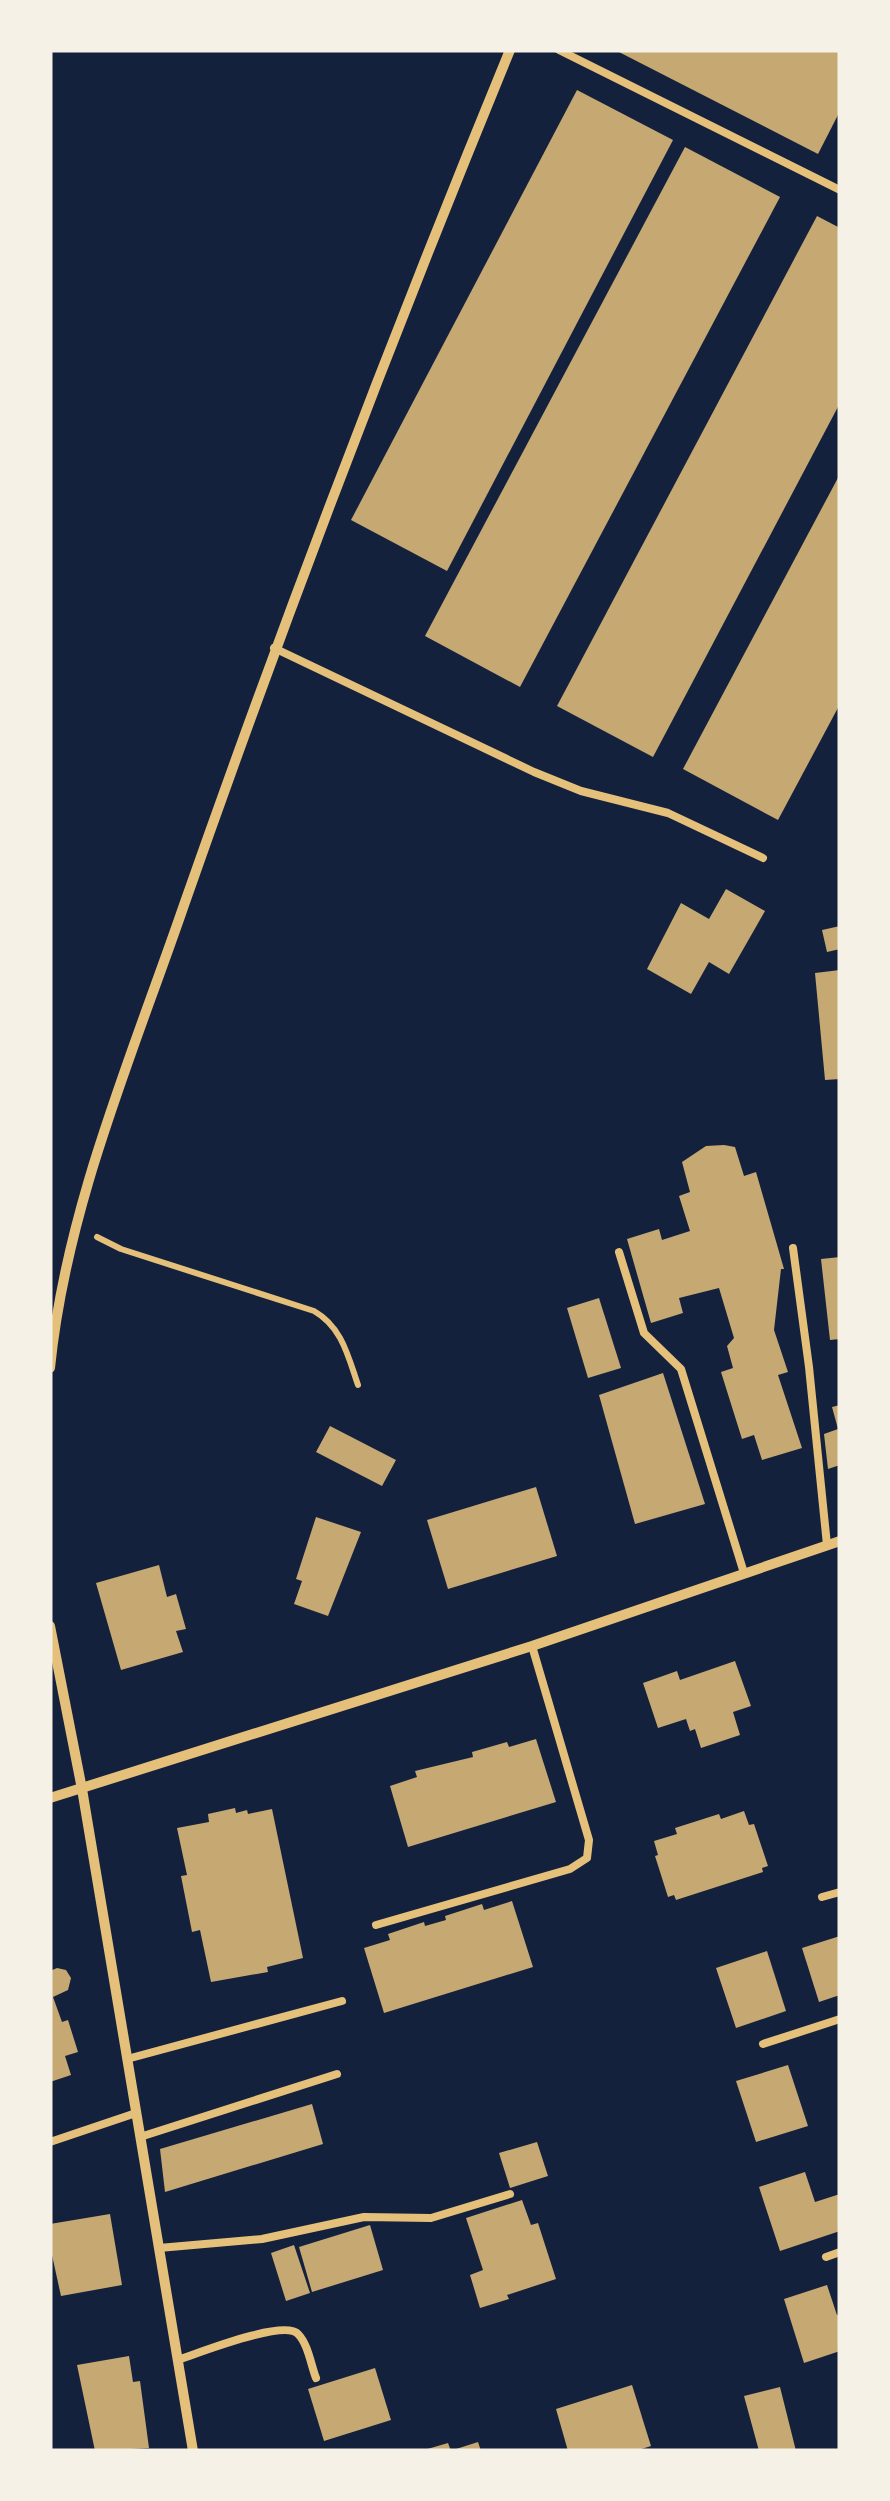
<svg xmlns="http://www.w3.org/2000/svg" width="890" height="2501" font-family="'Work Sans',sans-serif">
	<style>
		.building { fill: #c6a872 }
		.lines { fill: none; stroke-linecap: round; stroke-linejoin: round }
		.path { stroke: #e5c07b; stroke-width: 6 }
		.service { stroke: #e5c07b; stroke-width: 8 }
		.minor { stroke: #e5c07b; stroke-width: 10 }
	</style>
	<rect width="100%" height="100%" fill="#14213d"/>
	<g class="building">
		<polygon points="615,50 840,50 840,111 818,154"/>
		<polygon points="577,90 673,140 447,571 351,520"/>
		<polygon points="685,147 780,197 520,687 425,636"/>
		<polygon points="817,216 840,228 840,403 653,757 557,706"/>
		<polygon points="840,474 840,704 778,820 683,769"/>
		<polygon points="726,889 765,911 729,974 709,962 691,994 647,969 681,903 709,919"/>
		<polygon points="840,926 840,949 827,952 822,930"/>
		<polygon points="840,970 840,1079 825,1080 815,973"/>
		<polygon points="724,1145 735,1147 744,1176 756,1172 784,1269 781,1269 774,1330 788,1372 778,1375 802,1448 762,1460 754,1435 742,1439 721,1372 733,1368 727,1346 734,1338 719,1288 679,1298 683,1313 651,1323 627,1239 659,1229 662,1240 690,1231 679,1196 690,1192 682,1162 706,1146"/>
		<polygon points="840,1257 840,1339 830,1340 821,1259"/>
		<polygon points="599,1298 621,1368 588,1378 567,1308"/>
		<polygon points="663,1373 705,1504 635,1524 599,1395"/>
		<polygon points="840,1405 840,1465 828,1469 824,1434 838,1429 832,1407"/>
		<polygon points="330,1426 396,1460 382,1486 316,1452"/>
		<polygon points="536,1487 557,1556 448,1589 427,1520"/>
		<polygon points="316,1517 361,1532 328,1616 294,1604 302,1581 296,1579"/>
		<polygon points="159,1565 167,1597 176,1594 186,1629 176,1631 183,1652 121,1670 96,1583"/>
		<polygon points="735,1661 751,1706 733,1712 740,1735 701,1748 695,1729 690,1731 686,1719 658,1728 643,1683 677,1671 680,1680"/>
		<polygon points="536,1739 556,1802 408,1847 390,1786 417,1777 415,1771 473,1757 472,1752 507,1742 509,1747"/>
		<polygon points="235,1808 236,1813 247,1810 248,1814 272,1809 303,1958 267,1967 268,1972 211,1982 200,1930 192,1932 181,1876 187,1875 177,1828 209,1822 208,1814"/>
		<polygon points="744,1811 749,1825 754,1824 768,1866 762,1868 763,1872 676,1900 674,1895 668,1897 655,1856 658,1855 654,1841 677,1834 675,1828 719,1814 721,1819"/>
		<polygon points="512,1901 533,1967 384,2013 364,1948 390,1940 388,1934 424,1922 425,1926 446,1920 445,1916 482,1904 484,1910"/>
		<polygon points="840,1936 840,1995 819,2002 802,1948"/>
		<polygon points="767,1951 786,2011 736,2028 716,1968"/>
		<polygon points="57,1968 66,1970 71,1978 68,1990 53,1997 62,2022 68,2020 78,2052 65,2056 71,2075 50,2082 50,1971"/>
		<polygon points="788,2065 808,2126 756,2142 736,2081"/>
		<polygon points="312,2104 323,2144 165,2192 160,2149"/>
		<polygon points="537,2142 548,2176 510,2188 499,2153"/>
		<polygon points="805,2172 815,2202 840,2194 840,2231 780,2251 759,2187"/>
		<polygon points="522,2200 531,2225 538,2223 556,2279 507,2295 509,2299 480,2308 470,2275 483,2270 466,2218"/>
		<polygon points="110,2214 122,2285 61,2296 50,2246 50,2224"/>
		<polygon points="370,2225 383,2270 312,2292 299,2247"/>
		<polygon points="294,2245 310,2293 286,2301 271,2253"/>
		<polygon points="827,2285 837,2315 840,2314 840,2351 804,2363 784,2299"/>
		<polygon points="129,2356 133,2382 140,2381 149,2448 95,2451 77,2365"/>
		<polygon points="375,2368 391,2420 324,2441 308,2389"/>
		<polygon points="632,2385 651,2446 635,2451 568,2451 556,2409"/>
		<polygon points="780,2387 796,2451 759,2451 744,2396"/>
		<polygon points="478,2442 481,2451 453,2451 453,2450"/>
		<polygon points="448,2443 451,2451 424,2451 424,2450"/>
	</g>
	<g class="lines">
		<path class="path" d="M97,1237L121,1249L314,1311C342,1327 348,1356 358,1385"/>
		<g class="service">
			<polyline points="559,50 840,190"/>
			<polyline points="274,648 534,772 581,791 668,813 763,858"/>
			<polyline points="793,1248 809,1367 827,1545"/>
			<polyline points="619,1252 644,1333 681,1369 744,1573"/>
			<polyline points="822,1897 840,1892"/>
			<polyline points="376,1925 570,1869 587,1858 589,1840 532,1646"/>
			<polyline points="763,2044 840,2019"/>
			<polyline points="127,2059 342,2001"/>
			<polyline points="140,2137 337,2074"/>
			<polyline points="50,2142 136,2113"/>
			<polyline points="159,2248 262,2239 364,2217 431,2218 510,2194"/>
			<polyline points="826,2257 840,2252"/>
			<path d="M178,2360C199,2353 284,2319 298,2334C308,2344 311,2365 316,2378"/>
		</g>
		<g class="minor">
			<path d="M50,1368C66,1208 132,1056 184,905C285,617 394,332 510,50"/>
			<polyline points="50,1626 82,1789 193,2451"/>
			<polyline points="50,1798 532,1646 840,1541"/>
		</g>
	</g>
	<rect width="890" height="2501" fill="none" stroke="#f6f1e7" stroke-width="105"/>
</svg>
